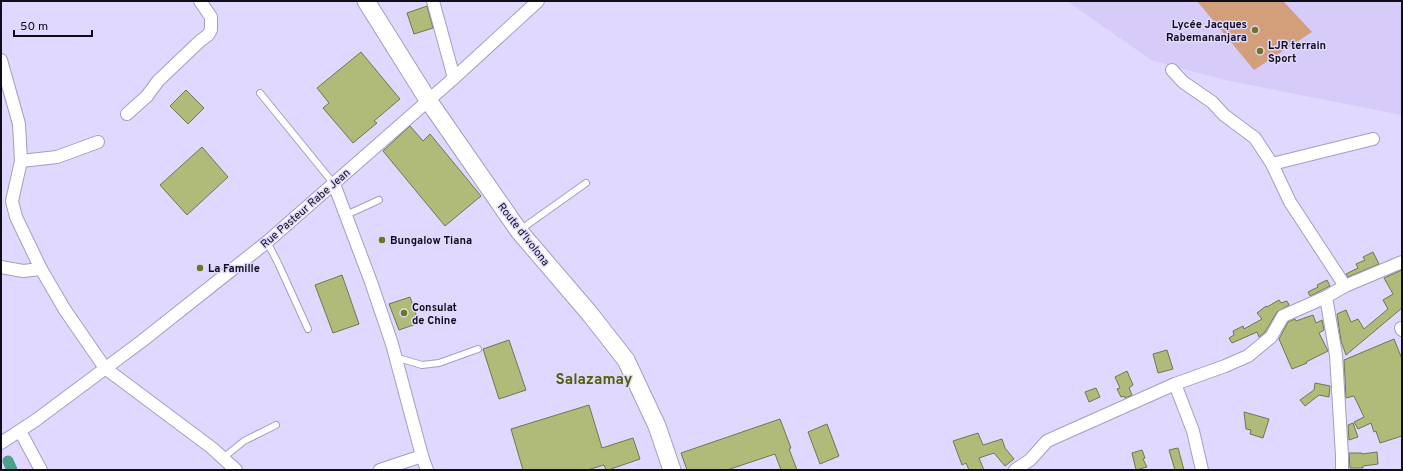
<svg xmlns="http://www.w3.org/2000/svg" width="1403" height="471" font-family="Overpass,sans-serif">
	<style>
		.built { fill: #d6cbf9 }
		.green { fill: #d39f7a }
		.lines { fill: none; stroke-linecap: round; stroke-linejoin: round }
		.canal { stroke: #4c9f8b; stroke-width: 11 }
		.building { fill: #b0bb79; stroke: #707652 }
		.lane-casing { stroke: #a59dc1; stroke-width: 8 }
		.street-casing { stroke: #a59dc1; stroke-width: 14 }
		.secondary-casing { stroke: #a59dc1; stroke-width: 19 }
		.lane { stroke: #fff; stroke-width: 6 }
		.street { stroke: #fff; stroke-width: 12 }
		.secondary { stroke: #fff; stroke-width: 17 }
		.poi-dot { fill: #6d7721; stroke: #e0d8fe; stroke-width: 1.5 }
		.labels { text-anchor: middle; stroke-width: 3; stroke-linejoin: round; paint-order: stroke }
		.poi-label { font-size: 11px; font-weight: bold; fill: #100d1a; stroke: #e0d8fe; text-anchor: start }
		.street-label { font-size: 11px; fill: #100d1a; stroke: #e0d8fe }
		.district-label { font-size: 15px; font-weight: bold; fill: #555d09; stroke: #e0d8fe }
	</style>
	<rect width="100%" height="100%" fill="#e0d8fe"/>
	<polygon class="built" points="1067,1 1402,1 1402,115 1225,80 1151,60"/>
	<polygon class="green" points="1197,1 1283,1 1312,32 1254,70"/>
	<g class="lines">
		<polyline class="canal" points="8,461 12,470"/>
	</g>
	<g class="building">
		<polygon points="427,6 433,28 414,34 407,13"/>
		<polygon points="361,52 400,99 374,121 377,123 353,143 323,108 329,103 317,88"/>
		<polygon points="186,90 204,108 188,124 170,106"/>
		<polygon points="410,126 423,141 430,134 481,196 445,226 383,151"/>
		<polygon points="202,147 228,177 187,215 160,185"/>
		<polygon points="1373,252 1379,264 1348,277 1346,274 1358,268 1356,264 1365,260 1363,257"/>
		<polygon points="1402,270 1402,308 1346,355 1341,341 1337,314 1346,310 1351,322 1358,319 1364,329 1388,309 1383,300 1393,294 1384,278"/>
		<polygon points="342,275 359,324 333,333 315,285"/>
		<polygon points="1327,280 1330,286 1310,296 1308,292 1318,287 1317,285"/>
		<polygon points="410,297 419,323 399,330 389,304"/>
		<polygon points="1279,300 1281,303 1287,301 1289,305 1277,312 1265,332 1259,337 1257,332 1232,343 1229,338 1234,335 1233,331 1243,326 1244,329 1262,319 1257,313 1266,306 1267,307"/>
		<polygon points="1313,315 1316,323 1322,320 1324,330 1319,333 1328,351 1306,362 1307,363 1292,369 1279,339 1288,322 1295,319 1296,321"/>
		<polygon points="1394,339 1402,359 1402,436 1380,443 1376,431 1374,432 1371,423 1358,429 1354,422 1364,417 1354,396 1346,398 1344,360"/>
		<polygon points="509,340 526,390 499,399 483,349"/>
		<polygon points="1167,350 1173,369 1158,373 1153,354"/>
		<polygon points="1127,371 1133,385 1129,388 1132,395 1125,398 1124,396 1121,397 1117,389 1120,388 1115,377"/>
		<polygon points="1315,383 1330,386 1329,397 1319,395 1305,406 1300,400 1314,390"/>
		<polygon points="1096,388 1100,397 1089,402 1085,392"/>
		<polygon points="589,405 602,448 633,438 640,459 608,470 606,470 604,465 587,470 523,470 511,429"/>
		<polygon points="1244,412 1269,419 1263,438 1250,434 1251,430 1246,429"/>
		<polygon points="780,419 791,448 789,449 797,470 781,470 775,454 727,470 687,470 681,453"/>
		<polygon points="1353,423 1358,437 1349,440 1348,425"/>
		<polygon points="827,424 839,456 820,464 808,432"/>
		<polygon points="978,433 983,445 1002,439 1005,448 1014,459 1005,466 994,453 979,458 984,470 969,470 966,463 962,465 953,441"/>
		<polygon points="1178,448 1184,470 1175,470 1169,450"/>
		<polygon points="1142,450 1145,458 1143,459 1147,467 1136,470 1132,453"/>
		<polygon points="1377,452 1378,464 1363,466 1363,468 1350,468 1349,453 1362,453 1362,454"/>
	</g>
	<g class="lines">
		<g class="lane-casing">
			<g id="lane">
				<polyline points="260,93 334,184"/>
				<polyline points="346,215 379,200"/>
				<polyline points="520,230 586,183"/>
				<polyline points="267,242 278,263 308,329"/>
				<polyline points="395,357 422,365 439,363 478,349"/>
				<polyline points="223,458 244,441 276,425"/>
			</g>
		</g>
		<g class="street-casing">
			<g id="street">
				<polyline points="433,1 454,78"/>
				<polyline points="1,60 19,124 21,161 12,201 16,217 41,269 65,310 105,368 212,448 236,470"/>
				<polyline points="1172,70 1183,82 1212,102 1224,115 1255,138 1272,164 1290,202 1345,286"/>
				<polyline points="127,114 147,96 158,81 200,41 208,35 211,30 211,17 200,1"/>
				<polyline points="21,161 57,157 98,142"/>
				<polyline points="1272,164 1373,139"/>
				<polyline points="334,184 371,282 392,344 422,456 427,470"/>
				<polyline points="1,267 23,271 41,269"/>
				<polyline points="1401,328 1402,330"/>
				<polyline points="1175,384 1193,431 1202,470"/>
				<polyline points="20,431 41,470"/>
				<polyline points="1,443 36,420 142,341 267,242 454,78 538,1"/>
				<polyline points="380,470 422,456"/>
				<polyline points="1015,470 1030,460 1047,441 1175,384 1225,366 1248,356 1271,337 1283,316 1326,297"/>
				<polyline points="1342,470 1342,456 1336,355 1326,297 1345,286 1402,262"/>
			</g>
		</g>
		<g class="secondary-casing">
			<polyline id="secondary" points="366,1 428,100 519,231 590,314 626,360 657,426 672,470"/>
		</g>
		<use href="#lane" class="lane"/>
		<use href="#street" class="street"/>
		<use href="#secondary" class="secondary"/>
	</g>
	<g class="poi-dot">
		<circle cx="1255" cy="30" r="4"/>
		<circle cx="1260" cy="51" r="4"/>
		<circle cx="382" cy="240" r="4"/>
		<circle cx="200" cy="268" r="4"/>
		<circle cx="404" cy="313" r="4"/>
	</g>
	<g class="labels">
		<g class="poi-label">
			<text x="1247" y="28" text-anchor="end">Lycée Jacques<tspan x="1247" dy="13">Rabemananjara</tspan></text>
			<text x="1268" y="49">LJR terrain<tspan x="1268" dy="13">Sport</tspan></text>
			<text x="390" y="244">Bungalow Tiana</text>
			<text x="208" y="272">La Famille</text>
			<text x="412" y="311">Consulat<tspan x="412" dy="13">de Chine</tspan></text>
		</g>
		<g class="street-label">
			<text transform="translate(305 208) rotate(-41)" y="4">Rue Pasteur Rabe Jean</text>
			<text transform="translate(524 234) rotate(52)" y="4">Route d'Ivolona</text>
		</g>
		<g class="district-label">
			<text x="594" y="384">Salazamay</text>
		</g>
	</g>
	<rect width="1403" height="471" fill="none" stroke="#100d1a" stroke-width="4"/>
	<path d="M14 30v6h78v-6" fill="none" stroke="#100d1a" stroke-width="2"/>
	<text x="20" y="30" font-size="12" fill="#100d1a" stroke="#e0d8fe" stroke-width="3" paint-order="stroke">50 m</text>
</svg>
